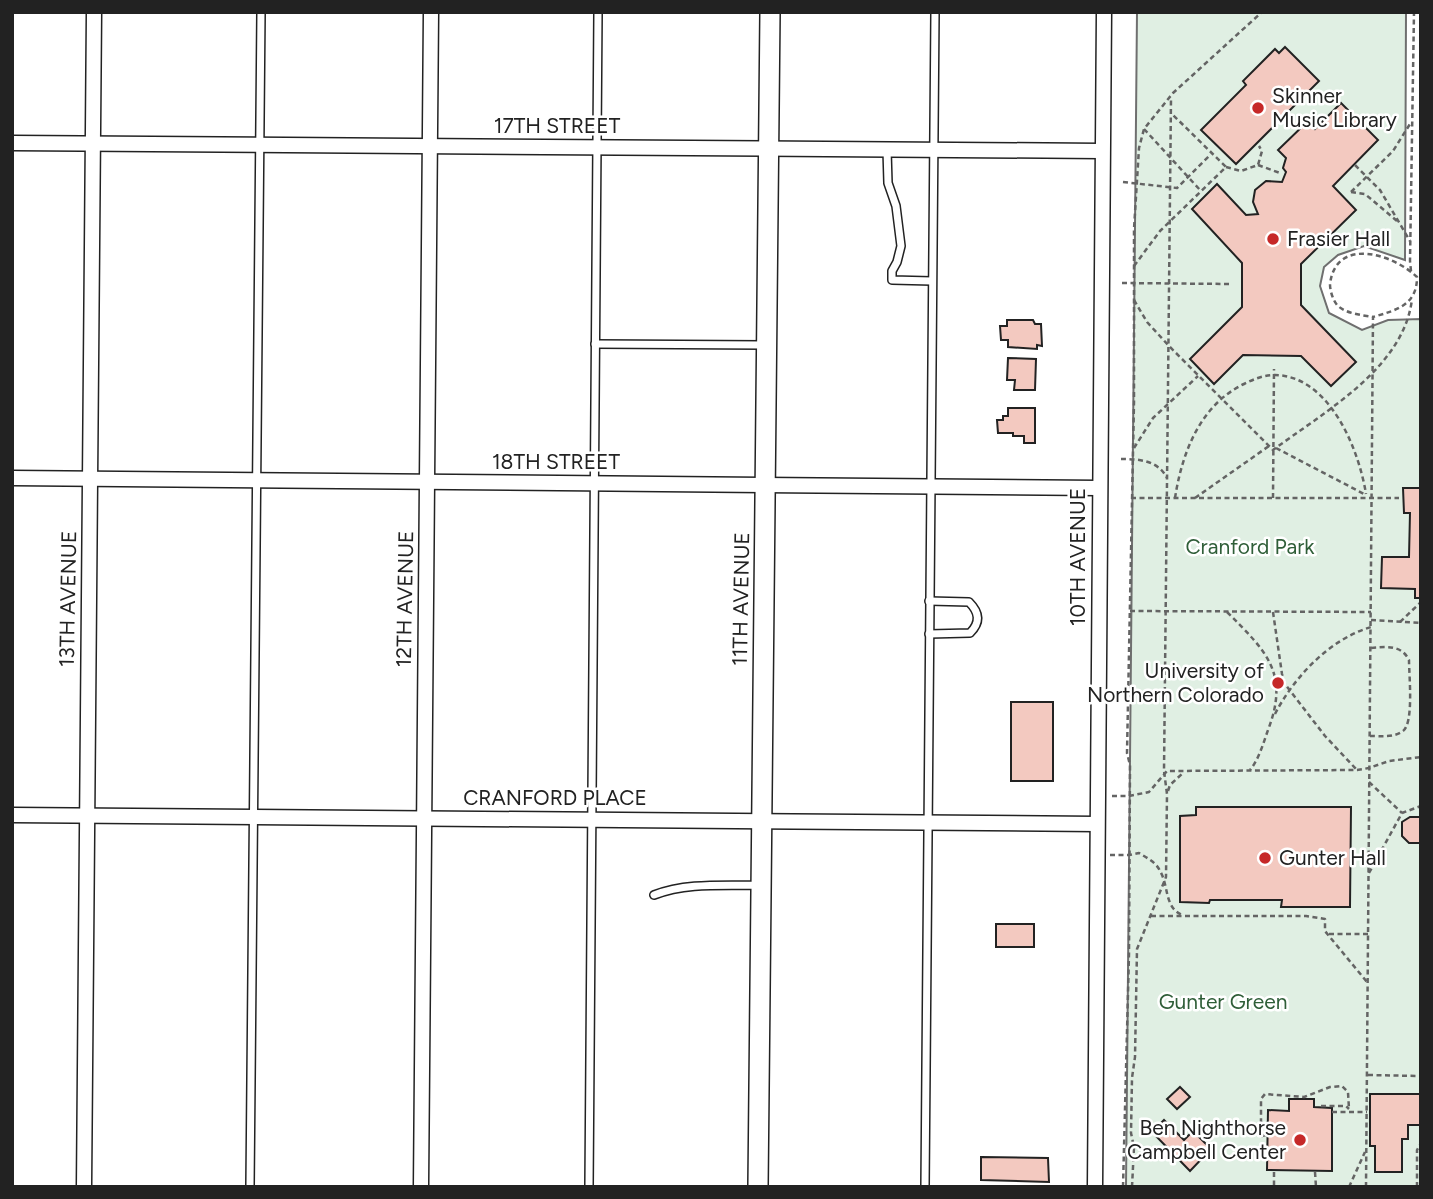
<svg xmlns="http://www.w3.org/2000/svg" width="1433" height="1199" font-family="Figtree,sans-serif">
	<style>
		.green { fill: #e0efe3; stroke: #6f6f6f; stroke-width: 2 }
		.building { fill: #f3c9c0; stroke: #222; stroke-width: 2 }
		.lines { fill: none; stroke-linecap: round; stroke-linejoin: round }
		.service-casing { stroke: #222; stroke-width: 10 }
		.minor-casing { stroke: #222; stroke-width: 17 }
		.secondary-casing { stroke: #222; stroke-width: 22 }
		.path { stroke: #646464; stroke-width: 2.5; stroke-dasharray: 5 3.5; stroke-linecap: butt }
		.service { stroke: #fff; stroke-width: 7 }
		.minor { stroke: #fff; stroke-width: 14 }
		.secondary { stroke: #fff; stroke-width: 19 }
		.poi-dot { fill: #c62828; stroke: #fff; stroke-width: 2.5 }
		.labels { text-anchor: middle; stroke-width: 5; stroke-linejoin: round; paint-order: stroke }
		.poi-label { font-size: 21px; fill: #222; stroke: #fff; text-anchor: start }
		.street-label { font-size: 21px; fill: #222; stroke: #fff }
		.park-label { font-size: 21px; fill: #2f5e38; stroke: #fff }
	</style>
	<rect width="100%" height="100%" fill="#fff"/>
	<polygon class="green" points="1137,12 1406,12 1405,260 1364,246 1338,255 1324,267 1320,286 1329,313 1362,330 1388,320 1421,319 1421,1187 1126,1187"/>
	<g class="building">
		<polygon points="1285,47 1319,81 1236,164 1201,130 1246,85 1243,81 1275,49 1279,53"/>
		<polygon points="1341,103 1378,140 1333,186 1356,210 1301,264 1301,305 1356,362 1331,386 1301,356 1243,355 1214,384 1190,359 1242,307 1242,263 1192,209 1217,184 1246,215 1258,214 1253,202 1255,190 1266,181 1282,182 1286,172 1283,168 1286,158 1278,150 1308,121 1315,129"/>
		<polygon points="1007,320 1033,320 1035,324 1041,324 1042,346 1037,345 1037,349 1008,347 1008,340 1001,340 1000,326 1007,326"/>
		<polygon points="1008,358 1036,359 1035,390 1014,390 1015,380 1007,380"/>
		<polygon points="1008,408 1035,408 1035,443 1024,443 1024,436 1013,436 1013,433 998,433 997,420 1003,420 1003,416 1008,416"/>
		<polygon points="1403,488 1421,488 1421,598 1415,598 1415,589 1381,588 1382,557 1409,557 1410,513 1404,513"/>
		<rect x="1011" y="702" width="42" height="79"/>
		<polygon points="1196,807 1351,807 1350,907 1281,907 1282,900 1210,900 1209,903 1180,902 1180,816 1196,815"/>
		<polygon points="1410,817 1421,817 1421,843 1409,843 1402,836 1402,822"/>
		<rect x="996" y="924" width="38" height="23"/>
		<polygon points="1180,1087 1190,1097 1177,1109 1167,1099"/>
		<polygon points="1370,1094 1421,1094 1421,1125 1408,1125 1408,1139 1402,1139 1402,1172 1375,1172 1375,1146 1370,1146"/>
		<polygon points="1289,1099 1314,1099 1314,1107 1332,1108 1332,1171 1267,1170 1268,1110 1289,1111"/>
		<polygon points="1164,1120 1184,1140 1193,1131 1211,1149 1190,1171 1152,1132"/>
		<polygon points="981,1157 1048,1158 1049,1182 981,1180"/>
	</g>
	<g class="lines">
		<g class="service-casing">
			<g id="service">
				<polyline points="887,150 888,183 896,206 901,246 897,262 892,271 892,280 932,281"/>
				<polyline points="595,344 765,345"/>
				<path d="M929,634L970,633C981,622 979,612 969,602L929,601"/>
				<path d="M654,895C688,882 725,886 761,885"/>
				<polyline points="250,1187 261,12"/>
				<polyline points="589,1187 598,12"/>
				<polyline points="925,1187 935,12"/>
			</g>
		</g>
		<g class="minor-casing">
			<g id="minor">
				<polyline points="12,143 1102,151"/>
				<polyline points="12,478 1099,488"/>
				<polyline points="12,815 1097,824"/>
				<polyline points="84,1187 94,12"/>
				<polyline points="421,1187 431,12"/>
				<polyline points="1095,1187 1104,12"/>
			</g>
		</g>
		<g class="secondary-casing">
			<polyline id="secondary" points="758,1187 770,12"/>
		</g>
		<g class="path">
			<polyline points="1144,129 1201,191"/>
			<polyline points="1258,165 1280,173"/>
			<polyline points="1355,165 1380,190 1410,241"/>
			<polyline points="1226,167 1241,171 1258,165 1262,151 1259,146"/>
			<polyline points="1123,182 1177,188 1210,155"/>
			<polyline points="1351,192 1393,151 1410,124"/>
			<polyline points="1351,192 1365,194 1397,221"/>
			<polyline points="1134,266 1160,231 1226,167 1172,114"/>
			<polyline points="1411,271 1410,261 1414,12"/>
			<polyline points="1122,283 1229,284"/>
			<path d="M1134,300L1147,322L1169,346L1273,450C1324,412 1404,368 1412,299"/>
			<polyline points="1134,448 1153,418 1198,376"/>
			<polyline points="1276,448 1366,495"/>
			<path d="M1121,459C1138,459 1158,460 1167,478"/>
			<polyline points="1131,498 1399,498"/>
			<path d="M1175,498C1182,453 1200,405 1244,384C1254,379 1264,375 1275,375C1330,376 1359,450 1366,494"/>
			<polyline points="1195,498 1269,446"/>
			<polyline points="1273,498 1274,369"/>
			<polyline points="1130,611 1371,612"/>
			<path d="M1227,612C1266,651 1290,673 1268,730C1263,744 1259,759 1250,770"/>
			<polyline points="1273,612 1282,674 1285,684 1325,736 1357,770"/>
			<polyline points="1371,620 1421,623"/>
			<polyline points="1400,622 1421,602"/>
			<path d="M1275,714C1294,677 1330,639 1371,627"/>
			<path d="M1370,736C1380,736 1394,738 1403,731C1414,723 1409,675 1409,660C1401,644 1386,647 1370,648"/>
			<polyline points="1369,782 1402,813"/>
			<polyline points="1168,791 1170,785 1184,772"/>
			<polyline points="1112,796 1129,796 1149,792 1167,771 1357,770 1369,768 1389,761 1421,757"/>
			<path d="M1110,855H1129L1139,853C1147,858 1156,862 1160,871C1169,886 1164,907 1182,915"/>
			<polyline points="1369,873 1402,813 1421,806"/>
			<polyline points="1151,916 1306,916 1325,919 1325,931 1329,936 1367,982"/>
			<polyline points="1329,934 1368,934"/>
			<polyline points="1368,1075 1421,1076"/>
			<polyline points="1321,1106 1346,1106 1349,1109"/>
			<polyline points="1332,1112 1367,1112"/>
			<polyline points="1266,1135 1262,1136 1261,1133 1261,1099 1265,1094 1304,1097 1330,1087 1342,1086 1348,1092 1349,1109"/>
			<polyline points="1274,1172 1274,1187"/>
			<polyline points="1315,1172 1316,1187"/>
			<polyline points="1123,1187 1129,954 1130,765 1127,753 1134,402 1134,229 1139,148 1144,129 1173,93 1262,12"/>
			<polyline points="1132,1187 1134,1147 1131,1133 1132,1078 1135,1057 1137,949 1166,877 1167,794 1164,771 1171,98"/>
			<polyline points="1349,1187 1365,1152"/>
			<path d="M1366,1187L1373,317C1397,310 1417,305 1417,277C1393,254 1336,236 1330,284C1330,291 1333,300 1337,305C1346,314 1362,315 1373,317"/>
			<polyline points="1417,1187 1417,1150 1421,1143"/>
		</g>
		<use href="#service" class="service"/>
		<use href="#minor" class="minor"/>
		<use href="#secondary" class="secondary"/>
	</g>
	<g class="poi-dot">
		<circle cx="1258" cy="108" r="7"/>
		<circle cx="1273" cy="239" r="7"/>
		<circle cx="1278" cy="683" r="7"/>
		<circle cx="1265" cy="858" r="7"/>
		<circle cx="1300" cy="1140" r="7"/>
	</g>
	<g class="labels">
		<g class="poi-label">
			<text x="1272" y="103">Skinner<tspan x="1272" dy="24">Music Library</tspan></text>
			<text x="1287" y="246">Frasier Hall</text>
			<text x="1264" y="678" text-anchor="end">University of<tspan x="1264" dy="24">Northern Colorado</tspan></text>
			<text x="1279" y="865">Gunter Hall</text>
			<text x="1286" y="1135" text-anchor="end">Ben Nighthorse<tspan x="1286" dy="24">Campbell Center</tspan></text>
		</g>
		<g class="street-label">
			<text x="557" y="133">17TH STREET</text>
			<text x="556" y="469">18TH STREET</text>
			<text transform="translate(1078 557) rotate(-90)" y="7">10TH AVENUE</text>
			<text transform="translate(68 599) rotate(-89)" y="7">13TH AVENUE</text>
			<text transform="translate(405 599) rotate(-89)" y="7">12TH AVENUE</text>
			<text transform="translate(741 599) rotate(-89)" y="7">11TH AVENUE</text>
			<text x="555" y="805">CRANFORD PLACE</text>
		</g>
		<g class="park-label">
			<text x="1250" y="554">Cranford Park</text>
			<text x="1223" y="1009">Gunter Green</text>
		</g>
	</g>
	<rect width="1433" height="1199" fill="none" stroke="#222222" stroke-width="28"/>
</svg>
